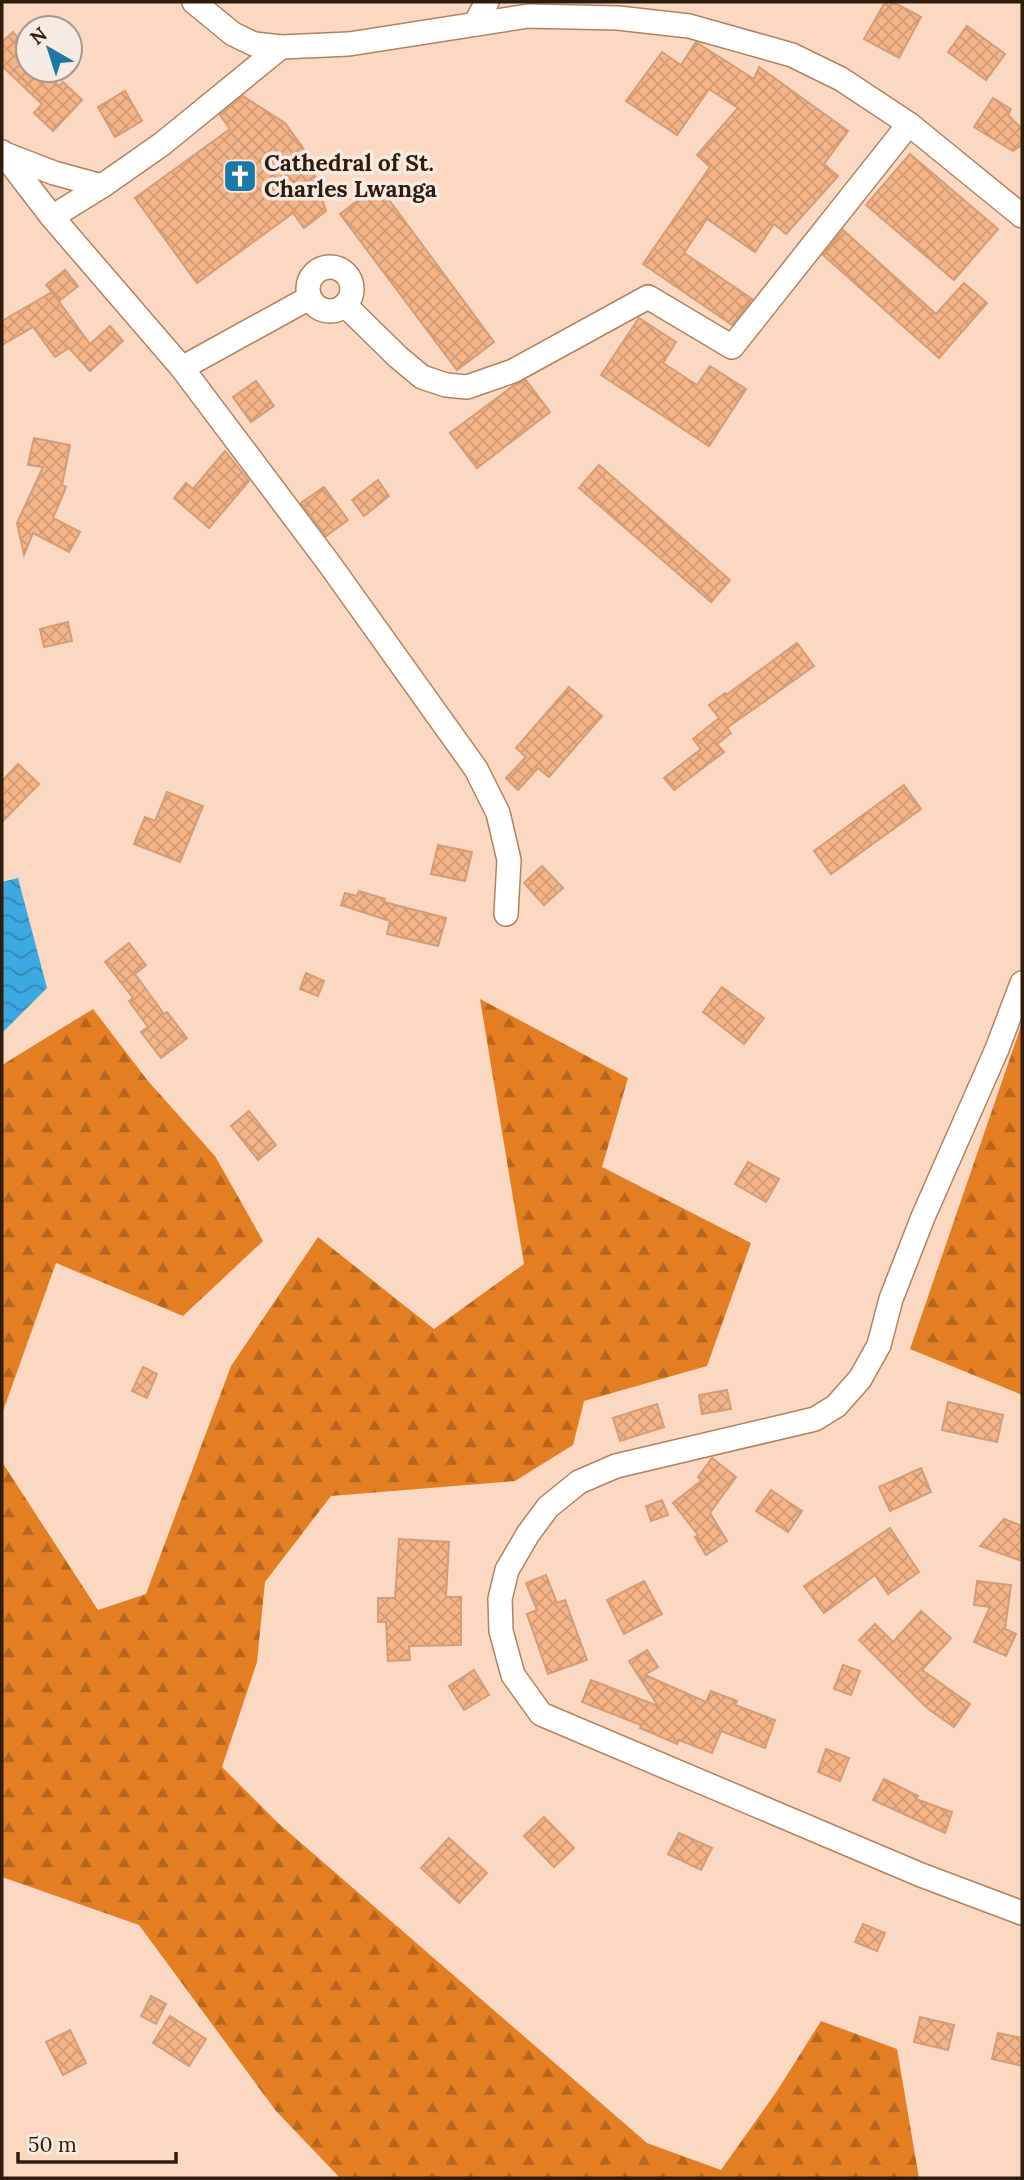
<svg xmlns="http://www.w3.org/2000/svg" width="1024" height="2180" font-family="Lora,serif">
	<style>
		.forest { fill: url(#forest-firs) }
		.water { fill: url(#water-waves) }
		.building { fill: url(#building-cross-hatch); stroke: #d39d77; stroke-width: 2 }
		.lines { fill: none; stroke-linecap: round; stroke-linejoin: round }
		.street-casing { stroke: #b5815c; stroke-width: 26 }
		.street { stroke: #fff; stroke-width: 23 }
		.labels { text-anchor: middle; stroke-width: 7; stroke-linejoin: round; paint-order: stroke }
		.poi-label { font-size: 23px; font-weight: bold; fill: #301c0c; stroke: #f6ebe3; text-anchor: start }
	</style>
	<defs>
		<pattern id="forest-firs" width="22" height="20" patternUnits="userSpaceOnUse" patternTransform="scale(1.75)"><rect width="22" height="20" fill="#e47e23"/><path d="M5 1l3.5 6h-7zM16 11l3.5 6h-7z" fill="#b9661d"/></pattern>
		<pattern id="water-waves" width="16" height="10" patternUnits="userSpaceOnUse" patternTransform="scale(1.75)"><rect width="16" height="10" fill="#3da9e1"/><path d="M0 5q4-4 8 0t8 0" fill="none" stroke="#3489b5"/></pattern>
		<pattern id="building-cross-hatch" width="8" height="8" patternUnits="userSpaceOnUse" patternTransform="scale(1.75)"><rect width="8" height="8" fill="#f4b488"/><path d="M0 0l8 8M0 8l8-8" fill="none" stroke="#d29a74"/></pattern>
	</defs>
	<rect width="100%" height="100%" fill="#fbd8c1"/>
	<g class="forest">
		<polygon points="480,999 628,1078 602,1167 751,1243 707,1366 584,1401 573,1445 515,1481 331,1496 265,1582 257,1662 222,1767 278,1823 647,2143 721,2170 777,2091 821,2021 897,2049 919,2178 340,2178 276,2111 139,1925 2,1877 2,1462 98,1610 146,1594 231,1366 318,1237 434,1329 524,1264"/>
		<polygon points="93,1009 148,1081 215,1156 263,1241 183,1316 56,1263 2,1414 2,1065"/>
		<polygon points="1022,1023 1022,1395 910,1349"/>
	</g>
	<polygon class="water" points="18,878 47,988 2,1033 2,882"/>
	<g class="building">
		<polygon points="885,2 893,2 921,17 899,58 864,39"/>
		<polygon points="967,26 1005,54 986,80 948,52"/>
		<polygon points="13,32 28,49 28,70 43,70 59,86 63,82 82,100 53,131 34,113 42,104 2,66 2,42"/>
		<polygon points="696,42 754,79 759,67 848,131 824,164 838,176 786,234 774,224 755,252 707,219 684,253 752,299 732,325 643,264 710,167 697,155 738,108 709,89 677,135 626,101 662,52 681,65"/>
		<polygon points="125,91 142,121 115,137 98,107"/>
		<polygon points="243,96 285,123 308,155 326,211 304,228 293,213 197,283 135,198 230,129 220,115"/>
		<polygon points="993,98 1011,109 1008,115 1022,129 1022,145 1013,151 974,127"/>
		<polygon points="910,154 998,229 954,280 866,205"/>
		<polygon points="378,185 494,342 457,370 340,214"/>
		<polygon points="843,230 936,314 964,283 987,303 939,358 823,255"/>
		<polygon points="65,270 78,286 59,301 46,285"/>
		<polygon points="52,292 90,344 110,326 123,341 90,371 69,348 55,357 33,327 2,345 2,321"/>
		<polygon points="639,318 676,342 663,363 697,385 710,366 746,389 709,446 601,375"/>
		<polygon points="526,380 550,412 477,468 450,433 513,386"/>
		<polygon points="256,381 274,406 251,422 233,397"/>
		<polygon points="34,438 70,445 62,485 66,487 53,518 80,532 69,552 33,533 24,555 17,523 43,467 28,465"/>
		<polygon points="225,451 249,481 209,528 174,498 186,483 193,489"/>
		<polygon points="599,465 730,580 711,602 579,488"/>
		<polygon points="378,480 389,496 364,516 352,500"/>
		<polygon points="324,487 348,520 326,536 301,503"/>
		<polygon points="68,622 72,641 44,647 40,629"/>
		<polygon points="797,643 814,666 727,728 731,733 717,744 724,752 674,790 664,778 701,749 693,739 719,718 709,705 725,693 726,695"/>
		<polygon points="569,687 602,716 549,777 538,768 518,790 506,778 526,757 516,748"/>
		<polygon points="18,764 39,784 2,822 2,781"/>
		<polygon points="904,785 921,809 831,874 814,851"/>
		<polygon points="167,792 203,806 180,862 134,844 145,817 155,821"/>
		<polygon points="438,845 472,852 465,881 431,874"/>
		<polygon points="542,866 563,888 544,905 524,883"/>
		<polygon points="359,891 385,899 384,902 446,918 438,946 387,934 390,921 341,905 345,893 357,896"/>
		<polygon points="129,943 146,965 135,974 164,1014 167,1012 187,1038 161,1058 141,1032 148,1027 129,1001 133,998 105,962"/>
		<polygon points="306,973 324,981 318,996 300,989"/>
		<polygon points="722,987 764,1018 744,1044 703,1012"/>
		<polygon points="249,1111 276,1145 258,1160 231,1126"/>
		<polygon points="748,1162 779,1179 766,1202 735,1184"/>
		<polygon points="143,1367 157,1374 147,1398 132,1391"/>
		<polygon points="727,1390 731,1409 702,1414 699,1395"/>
		<polygon points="948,1402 1003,1415 997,1442 942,1430"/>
		<polygon points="657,1404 664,1427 620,1441 613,1418"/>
		<polygon points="712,1458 736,1477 710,1513 727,1541 706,1555 695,1537 698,1535 673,1503 702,1480 698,1477"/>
		<polygon points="921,1468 931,1492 890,1511 879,1487"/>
		<polygon points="771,1490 802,1511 788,1532 756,1511"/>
		<polygon points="662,1500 668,1515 651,1521 646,1506"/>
		<polygon points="1004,1519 1022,1526 1022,1561 980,1546"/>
		<polygon points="890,1528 919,1572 888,1594 875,1575 824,1613 804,1586"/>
		<polygon points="399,1539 449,1542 446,1597 461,1597 461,1645 409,1646 410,1660 388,1661 386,1622 378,1622 378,1598 395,1598"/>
		<polygon points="546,1575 557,1603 565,1600 587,1660 548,1674 527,1614 537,1610 526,1583"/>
		<polygon points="644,1581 662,1614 624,1634 607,1600"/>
		<polygon points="977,1581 1011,1585 1005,1629 1016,1634 1006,1656 974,1642 990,1607 974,1605"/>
		<polygon points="921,1611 951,1638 922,1670 970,1704 954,1727 927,1708 859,1640 875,1624 893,1642"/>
		<polygon points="647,1650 658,1667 645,1675 706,1702 711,1691 737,1701 735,1705 775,1720 765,1748 721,1731 712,1753 679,1740 677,1744 640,1728 641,1725 582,1702 591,1680 658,1706 629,1661"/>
		<polygon points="843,1665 860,1671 851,1695 834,1689"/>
		<polygon points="474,1670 489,1695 464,1710 449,1686"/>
		<polygon points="826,1749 849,1758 840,1781 818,1772"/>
		<polygon points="884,1779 918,1796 916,1799 952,1812 945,1833 873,1800"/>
		<polygon points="544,1817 574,1848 554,1867 524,1836"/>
		<polygon points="679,1833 712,1848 701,1870 668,1854"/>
		<polygon points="449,1838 487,1873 459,1903 421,1868"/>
		<polygon points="863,1924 885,1933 877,1951 855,1942"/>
		<polygon points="151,1996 166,2004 156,2024 141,2016"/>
		<polygon points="170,2016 206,2039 189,2066 153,2043"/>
		<polygon points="920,2017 954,2025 948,2050 914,2042"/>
		<polygon points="70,2030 86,2063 63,2075 46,2042"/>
		<polygon points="998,2033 1022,2038 1022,2066 992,2059"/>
	</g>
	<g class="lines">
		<g class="street-casing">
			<g id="street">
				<polyline points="194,2 233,34 254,44 281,47 349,44 528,16 618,18 689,26 792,55 841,79 909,124 1022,216"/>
				<polyline points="475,24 487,2"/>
				<polyline points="2,152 52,217 182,368 309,298"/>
				<polyline points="5,154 54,173 102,186"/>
				<polyline points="52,217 102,186 162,144 281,47"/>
				<circle cx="330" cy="289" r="22"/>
				<polyline points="345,305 398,357 422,377 446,385 467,387 513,371 648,297 732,347 909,124"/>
				<polyline points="182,368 328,562 476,769 498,813 509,860 506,914"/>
				<polyline points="1022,983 997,1049 923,1217 891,1299 879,1345 860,1379 836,1406 815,1419 616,1466 579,1482 548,1507 528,1534 507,1570 500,1599 501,1631 513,1675 541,1714 921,1875 1022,1913"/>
			</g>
		</g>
		<use href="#street" class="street"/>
	</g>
	<defs>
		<g id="church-square" transform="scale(1.75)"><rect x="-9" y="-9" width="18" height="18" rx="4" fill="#1c79a7" stroke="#f6ebe3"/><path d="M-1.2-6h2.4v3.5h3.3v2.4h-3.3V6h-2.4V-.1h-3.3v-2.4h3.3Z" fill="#fff"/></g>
	</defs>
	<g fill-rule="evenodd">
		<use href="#church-square" x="240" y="176"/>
	</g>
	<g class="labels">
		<g class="poi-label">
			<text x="264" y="171">Cathedral of St.<tspan x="264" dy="26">Charles Lwanga</tspan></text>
		</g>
	</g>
	<rect width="1024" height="2180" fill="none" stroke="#301c0c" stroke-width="7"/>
	<g transform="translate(49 49) rotate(321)"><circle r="33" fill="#f6ebe3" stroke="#a7988d" stroke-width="2"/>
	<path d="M0-5L12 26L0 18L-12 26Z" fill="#1c79a7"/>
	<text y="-10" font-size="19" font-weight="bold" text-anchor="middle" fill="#301c0c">N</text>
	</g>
	<path d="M18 2152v10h158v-10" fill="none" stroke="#301c0c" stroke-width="3.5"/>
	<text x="28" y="2152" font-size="21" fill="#301c0c" stroke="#f6ebe3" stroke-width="5" paint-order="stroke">50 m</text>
</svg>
